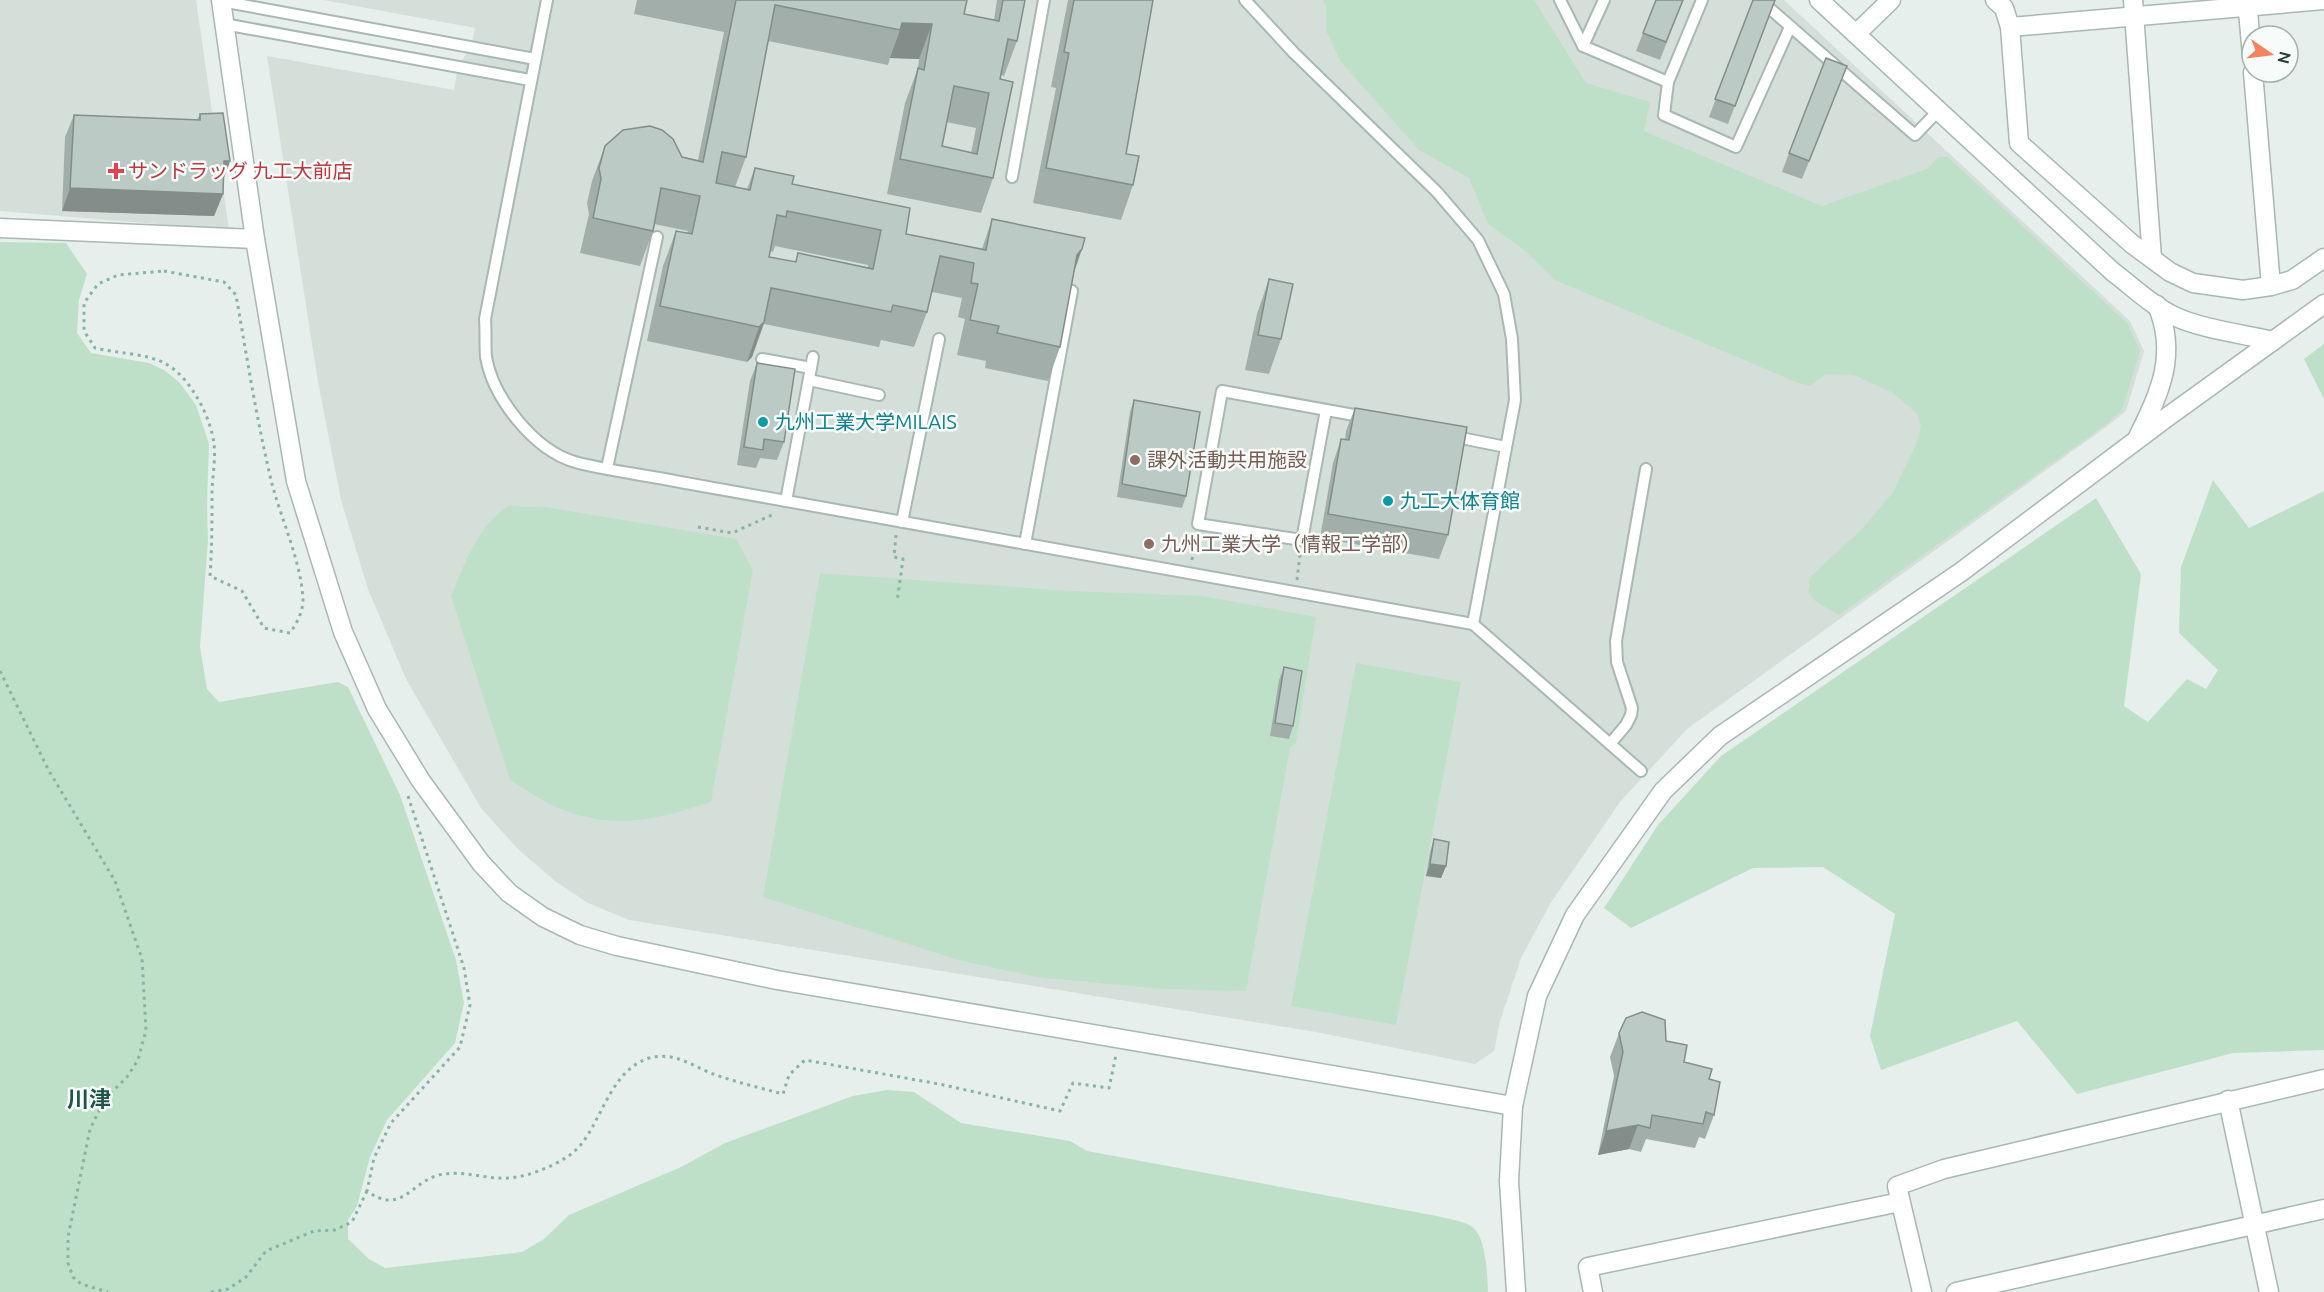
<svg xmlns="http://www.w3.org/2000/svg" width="2324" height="1292" font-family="Ubuntu,'Noto Sans JP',sans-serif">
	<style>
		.built { fill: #d4dfda }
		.green { fill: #bfe0c8 }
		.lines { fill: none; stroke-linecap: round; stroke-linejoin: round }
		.service-casing { stroke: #a8b8b2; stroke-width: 14 }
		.minor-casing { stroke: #a8b8b2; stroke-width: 21 }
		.tertiary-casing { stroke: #a8b8b2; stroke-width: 21 }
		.path { stroke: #86b3a5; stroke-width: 3; stroke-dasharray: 3 4.5; stroke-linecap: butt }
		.service { stroke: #fff; stroke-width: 10 }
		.minor { stroke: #fff; stroke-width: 18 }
		.tertiary { stroke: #fff; stroke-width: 18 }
		.wall { fill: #a1aea9; fill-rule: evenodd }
		.shaded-wall { fill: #838d89 }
		.building { fill: #bbcac4; stroke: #838d89; stroke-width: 1.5; fill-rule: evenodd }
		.health-dot { fill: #e0444e; stroke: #f7fbf9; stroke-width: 2 }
		.culture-dot { fill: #0f9aa8; stroke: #f7fbf9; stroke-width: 2 }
		.education-dot { fill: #8d6e63; stroke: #f7fbf9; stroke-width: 2 }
		.labels { text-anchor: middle; stroke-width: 5; stroke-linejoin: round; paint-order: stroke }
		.health-label { font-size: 20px; fill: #be3a42; stroke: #f7fbf9; text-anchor: start }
		.culture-label { font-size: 20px; fill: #0d838f; stroke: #f7fbf9; text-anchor: start }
		.education-label { font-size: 20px; fill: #785e54; stroke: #f7fbf9; text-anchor: start }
		.quarter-label { font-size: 22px; font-weight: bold; fill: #1f5548; stroke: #f7fbf9 }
	</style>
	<rect width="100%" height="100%" fill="#e6efeb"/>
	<g class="built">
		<polygon points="0,0 196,0 229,230 0,211"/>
		<polygon points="323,0 1784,0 2130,321 2144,351 2126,411 2106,427 1687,729 1620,802 1550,904 1521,958 1500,1021 1494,1051 1475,1064 1316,1032 629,920 588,903 555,881 518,849 481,808 406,679 368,589 341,500 318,382 267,56 454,90 458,67 471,46 475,28"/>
	</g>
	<g class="green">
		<polygon points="1323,0 1534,0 1586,83 1650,102 1644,131 1822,206 1927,169 1938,157 1948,157 2128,324 2140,351 2122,410 2104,426 1839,615 1816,602 1808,592 1811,576 1863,528 1893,492 1917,442 1921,426 1917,414 1893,393 1854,375 1826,374 1810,386 1796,382 1555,280 1524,250 1488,224 1469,178 1419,150 1341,62 1326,31 1326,7"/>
		<path d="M0,242L66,243L87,274L79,300L77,333L91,353L149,363L164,370L179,382L196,405L209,444L207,503L208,540L200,647L207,689L219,702L338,682L348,687L400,795L456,960L464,1003L455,1043L387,1120L370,1157L357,1206L348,1220V1239L369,1259L385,1268L522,1252L544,1239L569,1215L681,1167L725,1143L853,1096L887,1090L914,1092L961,1123L1070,1141L1087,1151L1437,1216C1447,1219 1460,1220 1469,1225C1487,1233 1487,1275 1488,1292H0Z"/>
		<polygon points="2324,344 2324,399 2304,359"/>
		<polygon points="2213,480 2249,528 2324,491 2324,1050 2233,1053 2077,1094 2017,1021 1881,1070 1870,1036 1895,914 1823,867 1753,868 1631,928 1604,908 1658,825 1721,756 2096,498 2141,574 2124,706 2148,722 2187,679 2206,689 2218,670 2179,633 2181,567"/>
		<path d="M508,506L545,507L736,539L753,570L711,802C655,820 611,832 554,806C539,799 525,789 510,780L451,596C465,563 477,527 508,506Z"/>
		<polygon points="820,573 1070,591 1203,596 1316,617 1296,743 1290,748 1246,991 1162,989 1036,977 958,960 763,897"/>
		<polygon points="1356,663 1461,682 1396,1025 1291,1006"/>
	</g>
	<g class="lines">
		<g class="service-casing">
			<g id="service">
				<path d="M547,0L485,319C486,331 485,345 486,357C493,398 534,450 575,462C609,471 646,475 680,482L1473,624L1641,771"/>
				<polyline points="1245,0 1294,53 1437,192 1478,240 1504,294 1512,339 1515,400 1473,624"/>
				<polyline points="1560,0 1583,46 1668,82 1664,115 1736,147 1790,27"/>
				<polyline points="1760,0 1915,135 1938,111"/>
				<polyline points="221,1 535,59"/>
				<polyline points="224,24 530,80"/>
				<polyline points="1583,46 1604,0"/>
				<polyline points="1668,82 1702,0"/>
				<polyline points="1012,177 1044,0"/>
				<polyline points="762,359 811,368"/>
				<polyline points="809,380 879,395"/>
				<polyline points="1326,410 1302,540 1198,524 1222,391 1365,417"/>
				<polyline points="1451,436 1506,447"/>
				<polyline points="607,468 657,237"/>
				<polyline points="786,501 813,357"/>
				<polyline points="902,522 939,339"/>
				<polyline points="1025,544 1072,291"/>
				<polyline points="1610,744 1626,725 1631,715 1632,708 1617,662 1616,641 1646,469"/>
			</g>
		</g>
		<g class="minor-casing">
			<g id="minor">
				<polyline points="1995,0 2004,8 2010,27 2019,143 2132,244 2170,272 2193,283 2243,290 2271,286 2292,280 2324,258"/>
				<polyline points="2133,0 2152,258"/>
				<polyline points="2247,0 2252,56"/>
				<polyline points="2010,27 2324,0"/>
				<polyline points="1856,34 1891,0"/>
				<polyline points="2253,72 2271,286"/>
				<polyline points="0,228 255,239"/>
				<polyline points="2228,1100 2269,1292"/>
				<polyline points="1593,1292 1588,1267 1900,1202"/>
				<polyline points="1922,1292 1897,1186 1944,1169 2324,1079"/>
				<polyline points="1956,1292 2324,1209"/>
			</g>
		</g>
		<g class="tertiary-casing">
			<g id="tertiary">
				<polyline points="221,0 255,239 296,481 343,632 377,709 421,781 481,863 509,893 543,917 580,935 617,946 777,980 1513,1106"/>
				<path d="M1819,0L2113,272C2132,286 2152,306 2174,316C2201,329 2243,334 2273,341"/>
				<path d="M2138,437C2160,392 2178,355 2157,305"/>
				<polyline points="1516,1292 1509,1181 1513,1106 1537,996 1575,915 1663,791 1720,736 1961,572 2166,418 2324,304"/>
			</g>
		</g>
		<g class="path">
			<path d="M164,271L224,282L236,295C247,358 257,422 272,484C282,521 301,562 303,599C303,612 297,623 290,633L264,628L242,591L210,576C212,548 212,522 212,494C212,478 216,460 214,444C211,417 190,377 166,364C150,354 115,353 95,348L84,331V303L98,284L118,275Z"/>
			<polyline points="698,527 732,533 774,514"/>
			<polyline points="896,535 894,557 903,559 897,602"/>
			<polyline points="1192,560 1196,537"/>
			<polyline points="1297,580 1300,554"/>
			<polyline points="0,671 49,771 115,881 142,959 146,1030 138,1060 127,1077 105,1099 90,1129 68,1237 68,1263 73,1277 81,1284 108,1292"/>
			<path d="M408,796L464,968L470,1005L460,1047L391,1123L374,1158L367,1191C401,1216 411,1182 439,1175C459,1170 478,1177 498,1178C520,1180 548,1169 567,1157C601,1136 604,1073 649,1058C656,1056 664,1056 671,1057C686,1060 700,1069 713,1074C736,1082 760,1088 783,1094L789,1075L805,1060L939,1084L1060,1111L1073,1083L1109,1088L1116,1055"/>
			<polyline points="211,1292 228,1289 246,1277 266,1251 314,1231 335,1230 352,1222 367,1191"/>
		</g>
		<use href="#service" class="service"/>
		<use href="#minor" class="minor"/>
		<use href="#tertiary" class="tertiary"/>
	</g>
	<g class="wall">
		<path d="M637,0H967L964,14L994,20L997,0H1025L1017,41L1004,76L1001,75L993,178L981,213L887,194L905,103L918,68L919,59L890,58L888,65L768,41L746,157L735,187L747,189L755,168L906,234L982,249L992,219L1074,271L1060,347L1048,381L985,368L986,361L957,355L965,319L958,317L962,298L932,292L927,312L914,347L881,340L879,347L764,324L752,357L747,362L647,341L663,266L676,231L687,233L688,231L654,224L653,231L640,266L580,253L589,214L587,203L592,181L605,146L682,157L698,160L724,32L634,14ZM946,122L976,128L971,153L942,146ZM775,246L868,265V268L798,253L795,262L769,257L770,251L773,252Z"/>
		<polygon points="1068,0 1153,0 1126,154 1133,185 1121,220 1033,203 1056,88 1051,87"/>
		<polygon points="1656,0 1683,0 1660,60 1636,51"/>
		<polygon points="1753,0 1775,0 1728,124 1709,117"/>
		<polygon points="1840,84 1802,179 1782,172 1789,153"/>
		<polygon points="200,114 230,161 223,180 223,194 214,216 62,211 65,137 74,115 197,120"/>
		<polygon points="1269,279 1281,339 1269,374 1245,370 1257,314"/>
		<polygon points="757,363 784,442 777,460 760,458 756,468 737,465 750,381"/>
		<polygon points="1134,400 1186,496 1182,508 1117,497 1130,412"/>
		<polygon points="1355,408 1448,535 1439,559 1320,538 1333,463 1341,439 1345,440 1346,431"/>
		<polygon points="1284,667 1293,726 1289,739 1270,736 1279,680"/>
		<polygon points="1434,839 1446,866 1441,878 1426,876 1430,852"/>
		<polygon points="1619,1033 1666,1041 1684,1062 1709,1079 1714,1115 1705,1139 1699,1137 1695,1148 1646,1139 1641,1152 1629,1149 1598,1155 1614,1076 1610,1057"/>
	</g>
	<g class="shaded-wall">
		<polygon points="902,23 932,24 919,59 890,58 900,30"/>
		<polygon points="224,161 230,161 222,183"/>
		<polygon points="70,188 223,194 214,216 62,211"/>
		<polygon points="1082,249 1070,284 1077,255"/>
		<polygon points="764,322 752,357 747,362 759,327"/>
		<polygon points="1430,864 1446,866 1441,878 1426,876"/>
		<polygon points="1638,1125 1629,1149 1598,1155 1606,1131"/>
	</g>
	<g class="building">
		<path d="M736,0H967L964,14L999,21L1003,0H1025L1017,41L1008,39L1000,79L1013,82L993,178L900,159L918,68L924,70L932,24L902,23L900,30L775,5L746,157L722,152L716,183L750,190L755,168L794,176L792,184L910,208L906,234L986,250L992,219L1085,238L1082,249L1077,255L1060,347L997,333L999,326L970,320L978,284L971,283L974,263L940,256L927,312L893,305L891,312L771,288L764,322L759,327L660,306L676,231L692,234L700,196L661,188L653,231L593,218L601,179L599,168L605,146L623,130L650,126L662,130L673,139L682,157L703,162ZM954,86L989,93L977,154L942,146ZM787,211L881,230L873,269L798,253L796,262L769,257L777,215L786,217Z"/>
		<polygon points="1074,0 1153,0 1126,154 1139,156 1133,185 1046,168 1069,53 1064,52"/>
		<polygon points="1656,0 1683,0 1666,42 1643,33"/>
		<polygon points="1753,0 1775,0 1735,106 1715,99"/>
		<polygon points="1826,58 1847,66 1809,161 1789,153"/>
		<polygon points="223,113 230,161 224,161 223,194 70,188 74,115 200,120 200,114"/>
		<polygon points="1269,279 1293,284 1281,339 1258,335"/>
		<polygon points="757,363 795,369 784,442 764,439 763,450 744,447"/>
		<polygon points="1134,400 1200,412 1186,496 1122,484"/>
		<polygon points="1355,408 1467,427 1448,535 1328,514 1341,439 1349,440"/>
		<polygon points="1284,667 1302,671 1293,726 1275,723"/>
		<polygon points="1434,839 1449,842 1446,866 1430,864"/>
		<polygon points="1642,1012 1665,1020 1666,1041 1687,1045 1684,1062 1712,1069 1709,1079 1720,1082 1714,1115 1706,1112 1703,1124 1652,1115 1650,1128 1638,1125 1606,1131 1623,1052 1619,1033 1626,1018"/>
	</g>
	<path class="health-dot" d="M113 162h6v6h6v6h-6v6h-6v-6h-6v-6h6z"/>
	<g class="culture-dot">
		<circle cx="763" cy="422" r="6"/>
		<circle cx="1388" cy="501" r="6"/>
	</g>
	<g class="education-dot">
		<circle cx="1135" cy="460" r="6"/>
		<circle cx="1149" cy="544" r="6"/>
	</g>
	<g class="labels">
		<g class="health-label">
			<text x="128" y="178">サンドラッグ 九工大前店</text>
		</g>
		<g class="culture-label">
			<text x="775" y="429">九州工業大学MILAIS</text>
			<text x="1400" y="508">九工大体育館</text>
		</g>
		<g class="education-label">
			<text x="1147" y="467">課外活動共用施設</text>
			<text x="1161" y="551">九州工業大学（情報工学部）</text>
		</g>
		<g class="quarter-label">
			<text x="89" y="1107">川津</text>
		</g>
	</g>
	<g transform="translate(2270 54) rotate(104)"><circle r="28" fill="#f7fbf9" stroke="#a3b1ad" stroke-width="1.5"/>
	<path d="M0-4.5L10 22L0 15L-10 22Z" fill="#f4845f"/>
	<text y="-9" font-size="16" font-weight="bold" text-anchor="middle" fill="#24423a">N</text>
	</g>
</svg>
